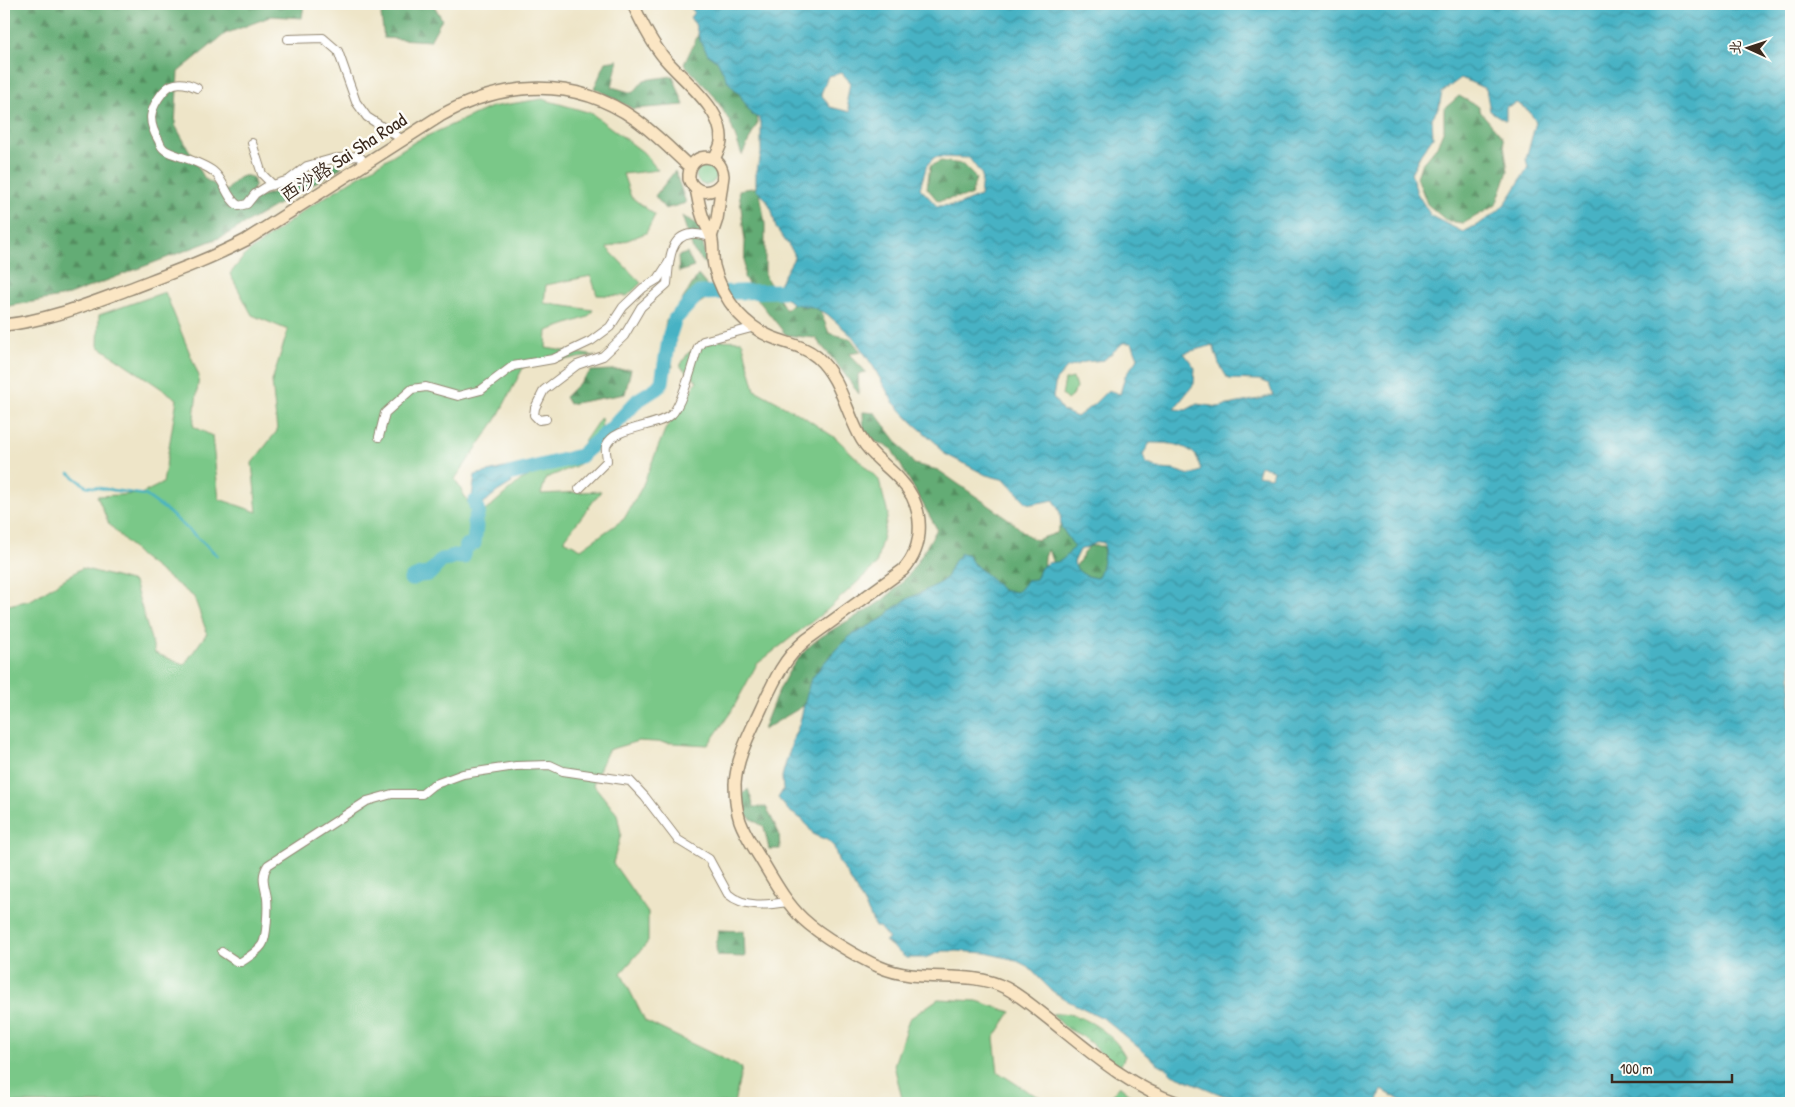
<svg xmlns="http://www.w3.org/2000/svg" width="1795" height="1107" font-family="'Patrick Hand','LXGW WenKai TC',sans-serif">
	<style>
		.green { fill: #7ac888; stroke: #5a7953 }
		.forest { fill: url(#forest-firs); stroke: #4f6b49 }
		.park { fill: url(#park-crowns); stroke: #5a7953 }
		.water { fill: url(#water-waves); stroke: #406e71; fill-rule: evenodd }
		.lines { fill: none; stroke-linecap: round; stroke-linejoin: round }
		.stream { stroke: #46b2c4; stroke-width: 2.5 }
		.river { stroke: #46b2c4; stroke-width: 15 }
		.street-casing { stroke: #948873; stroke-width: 10 }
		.secondary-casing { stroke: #948873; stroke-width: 14 }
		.street { stroke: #fff; stroke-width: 8 }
		.secondary { stroke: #fbe6c4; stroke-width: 11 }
		.labels { text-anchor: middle; stroke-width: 5; stroke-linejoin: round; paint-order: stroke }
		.street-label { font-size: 19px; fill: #3b2a1e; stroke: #fdfcf7 }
	</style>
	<defs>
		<pattern id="forest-firs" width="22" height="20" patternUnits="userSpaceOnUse" patternTransform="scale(1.25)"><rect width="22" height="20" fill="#63ac74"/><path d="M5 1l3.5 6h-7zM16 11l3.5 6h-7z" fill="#538c5f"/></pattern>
		<pattern id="park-crowns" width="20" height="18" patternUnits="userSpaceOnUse" patternTransform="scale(1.25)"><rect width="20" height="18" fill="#7ac888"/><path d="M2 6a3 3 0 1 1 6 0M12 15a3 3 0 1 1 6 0" fill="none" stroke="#65a36f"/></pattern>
		<pattern id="water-waves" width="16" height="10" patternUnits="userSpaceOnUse" patternTransform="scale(1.25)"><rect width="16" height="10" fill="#46b2c4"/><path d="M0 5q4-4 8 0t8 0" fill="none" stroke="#3c919f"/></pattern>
	</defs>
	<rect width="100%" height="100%" fill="#fdfcf7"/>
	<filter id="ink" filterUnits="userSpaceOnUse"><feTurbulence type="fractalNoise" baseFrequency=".02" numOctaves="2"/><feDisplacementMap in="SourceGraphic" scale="10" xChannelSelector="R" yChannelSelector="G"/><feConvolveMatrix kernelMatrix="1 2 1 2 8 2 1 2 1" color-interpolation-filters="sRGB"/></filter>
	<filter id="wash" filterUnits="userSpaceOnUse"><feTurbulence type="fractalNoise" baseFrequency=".0096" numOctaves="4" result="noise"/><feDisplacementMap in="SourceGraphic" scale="20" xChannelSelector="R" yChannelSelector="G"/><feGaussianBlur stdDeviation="1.12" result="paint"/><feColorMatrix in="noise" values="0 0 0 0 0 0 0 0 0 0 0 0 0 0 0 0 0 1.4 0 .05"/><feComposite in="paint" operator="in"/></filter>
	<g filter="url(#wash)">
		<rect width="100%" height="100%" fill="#eee5c8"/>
		<g class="green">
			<polygon points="542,99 591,113 643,152 658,170 623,174 631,197 655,215 646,233 607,248 641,283 627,296 597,295 591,276 546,285 544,303 593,310 588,317 547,331 546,348 595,356 525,364 496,420 455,479 477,518 521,480 575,455 601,417 603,444 576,466 546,478 541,494 601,491 564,540 581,549 624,519 642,487 665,430 697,381 680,366 688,353 715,340 742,341 755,390 801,415 837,439 879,480 888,514 876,565 827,610 757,664 731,712 708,745 638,741 608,750 593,784 617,814 621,834 613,863 648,913 648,942 621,973 645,1021 742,1068 734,1103 4,1103 4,606 31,600 82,568 134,582 155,653 184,665 207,633 194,597 140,556 109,524 97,496 141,494 163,483 177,399 98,346 99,315 165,292 199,376 193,426 212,436 219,499 257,512 252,463 277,431 272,381 288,330 252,315 230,274 245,255 306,209 416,141 491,107"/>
			<circle cx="706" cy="175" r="10"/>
			<polygon points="1073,378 1076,388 1073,395 1067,400 1062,395 1065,380"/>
			<polygon points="938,999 977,1001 1011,1012 994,1038 998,1072 1027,1091 1053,1103 903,1103 894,1065 909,1019"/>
			<polygon points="1119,1086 1141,1103 1120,1103 1111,1096"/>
		</g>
		<g class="forest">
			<path d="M4,4H304L302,18L272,16L225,34L178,72L175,125L205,179L227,191C233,182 241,171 253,178L255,185L249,199L283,190L335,162L342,167L224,236L66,296L4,307Z"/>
			<polygon points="388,4 433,4 442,19 430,41 384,38 381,15"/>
			<polygon points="698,35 748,71 758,122 742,155 730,122 715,97 684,64"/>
			<polygon points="618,60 612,87 633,93 644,80 673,76 684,105 633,109 594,88 606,62"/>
			<polygon points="1459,96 1479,107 1479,110 1503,138 1508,171 1496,205 1464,223 1447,221 1427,204 1417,177 1421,165 1437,146 1444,129 1444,109"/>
			<polygon points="941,161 962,164 976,178 971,196 953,198 938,201 927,188 930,166"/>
			<polygon points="675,171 686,203 665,209 655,196"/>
			<polygon points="759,187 765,224 765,276 786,310 792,303 817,303 829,333 851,339 861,352 849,354 866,372 858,374 859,394 837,364 815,338 786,335 754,295 744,277 745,242 739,190"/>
			<polygon points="682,216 701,226 706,265 693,250"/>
			<polygon points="687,253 694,267 679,272 678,256"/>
			<polygon points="698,275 714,294 679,316 670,354 673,367 658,368 666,321 681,302"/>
			<polygon points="631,369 625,394 569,404 565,397 591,371"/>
			<path d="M863,412L875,413L914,464L938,470L1010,520L1027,535L1036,540L1057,533L1059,527L1069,513L1083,538L1071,571L1058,579L1048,549L1044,556L1043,576L1018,600L931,599L805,705L763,730C776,695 789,659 821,637C841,623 872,610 890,594C912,575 922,554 937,529L891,448L864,437Z"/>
			<polygon points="1089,546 1103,546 1107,575 1092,581 1074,569"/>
			<polygon points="748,789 754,807 766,807 779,833 780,849 769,849 764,827 747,816 740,797"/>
			<polygon points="718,930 744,931 745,957 717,956 716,946"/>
		</g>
		<path class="park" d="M1060,1013C1085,1014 1115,1035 1125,1056L1119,1069L1108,1061L1091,1043L1082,1036L1066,1028L1052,1014Z"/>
		<g class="water">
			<path d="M687,4H1791V1103H1405L1382,1090L1377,1103H1260L1222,1095L1172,1074L1166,1068L1157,1063L1103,1018L1068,1001L1052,991L1027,966L1015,960L986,953L955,951H943L925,958H906L885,941L889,939L879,927H875L869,913L847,874L839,863L834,847L827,840L814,835L803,820L789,811L778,798L783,790L782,777L784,769L794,736L799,725L810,681L822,665L838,647L850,636L885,617L892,609L909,598L938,584L946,578L953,562L961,553L967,554L973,563L993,580L1002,590L1017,592L1027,580L1036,579C1039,574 1039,568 1044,565C1049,561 1055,563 1060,561C1065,558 1072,550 1074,546L1061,527L1060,513L1054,500L1032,504L1027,503L1005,480L986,475L943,453L936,443L912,422L893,402L873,366L853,337L827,314L812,307L793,304L788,300L779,288L780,282L794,258V253L776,228L772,211L766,199L756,190V173L761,154V123L759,118L752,115L740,95L728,82L717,60L709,56L700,41L695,24L690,18L694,12ZM842,73L850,82L847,100L850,112L830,107L821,94L828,76ZM1461,78L1486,89L1490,111L1506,121V107L1517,103L1529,111L1536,122L1526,159L1528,167C1521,178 1515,190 1507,201C1496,216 1479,224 1463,232L1431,216L1417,193L1411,173L1421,154L1433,137L1432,118L1439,107L1442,92ZM935,157L969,158L982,175L980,196L958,205L937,206L920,188L927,165ZM1123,343H1132L1138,358L1125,376L1120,394L1108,390L1094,404L1077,417L1063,411L1053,397L1056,380L1067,368L1085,362L1104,360ZM1213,345L1219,364L1228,379L1259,380L1269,384L1273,395L1259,399L1218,407L1197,404L1186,410L1174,409L1194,384L1195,368L1184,353ZM1150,443C1165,443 1185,443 1196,456C1199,460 1200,467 1201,471L1190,475L1174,470L1160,469L1146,463L1143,454ZM1260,466L1273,470L1271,477L1257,475ZM1099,542L1104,543C1105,552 1102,571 1097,578C1088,577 1076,573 1074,562L1080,550Z"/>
			<polygon points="508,467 512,483 497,492 479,507 471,504 475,475"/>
		</g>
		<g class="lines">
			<polyline class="stream" points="69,473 86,486 145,495 166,510 217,555"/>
			<g class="river">
				<polyline points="509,474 580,456 610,430 638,400 657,388 662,382 670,334 675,319 699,293 783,291"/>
				<polyline points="411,579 420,575 429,574 442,560 449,559 453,556 463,557 466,546 474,543 476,526 474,522 478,512 475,502"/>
			</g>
		</g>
	</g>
	<g filter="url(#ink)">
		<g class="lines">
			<g class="street-casing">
				<g id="street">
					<polyline points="288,39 323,38 338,51 356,102 367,117 403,140"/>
					<path d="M197,88C185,82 173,80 163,92C149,110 147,121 159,141C160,144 162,148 165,150C169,153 175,154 179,156C188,159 207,166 214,172C225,181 226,198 239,206L247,204L255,194L266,187L289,180L307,166L332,159L357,156L361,158L364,164"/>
					<polyline points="252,143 262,174 273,185"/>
					<path d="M546,419L539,420L534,415L535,408L544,390L577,365L603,356L624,336L641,307L667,284C669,267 668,236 691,234C697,233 705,236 711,237"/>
					<polyline points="379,437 385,413 412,389 426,387 458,396 481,390 513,366 553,359 591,341 610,327 623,307 643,288 658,279 669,262"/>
					<path d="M579,489L607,461C607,456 605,450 606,446C614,426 655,428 671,415C682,406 693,362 698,347L703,341L755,327"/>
					<path d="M222,952L237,962H241C249,957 257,952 262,945C267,938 268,907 267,898C265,885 260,877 268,865L367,801L392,794H422L433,785L463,774L516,766L550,765L563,771L630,781L645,797L678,840L709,859L728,894C744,908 768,905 788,902"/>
				</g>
			</g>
			<g class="secondary-casing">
				<g id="secondary">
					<path d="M633,4C642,24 652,44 666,60C685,82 723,109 721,141C721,147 716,154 714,159"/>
					<path d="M696,189C698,197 699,206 702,215C704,222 708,229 711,236C714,245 712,256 714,266C718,283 727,300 738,313C749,325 764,335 779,340C793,345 805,347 817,357C841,378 846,413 862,440C872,457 888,466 901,481C924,505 926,545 903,570L806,640C783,659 773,683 761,709C750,733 737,756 735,784C735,796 736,809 740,821C745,835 754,848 762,861C774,881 786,903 803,919C820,935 859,958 880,967C921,985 967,968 1006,988C1021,996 1035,1008 1049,1019C1089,1051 1129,1087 1178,1103"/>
					<path d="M711,237L717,219L723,176C721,149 687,152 689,179C695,194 712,196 722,182"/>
					<path d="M4,325C47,321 88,304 129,289C168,274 208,260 246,240L440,116C502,81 574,76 635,119C655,133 672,151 690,167"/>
				</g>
			</g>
			<use href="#street" class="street"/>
			<use href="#secondary" class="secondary"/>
		</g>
	</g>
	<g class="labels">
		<g class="street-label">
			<text transform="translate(343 157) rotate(-33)" y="7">西沙路 Sai Sha Road</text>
		</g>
	</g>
	<rect width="1795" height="1107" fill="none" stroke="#fdfcf7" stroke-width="20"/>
	<g transform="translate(1748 48) rotate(273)" stroke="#fdfcf7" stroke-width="4" paint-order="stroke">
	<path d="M0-4L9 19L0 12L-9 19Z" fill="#3b2a1e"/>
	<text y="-8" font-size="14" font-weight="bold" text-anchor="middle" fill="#3b2a1e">北</text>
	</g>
	<path d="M1612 1074v8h120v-8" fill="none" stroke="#3b2a1e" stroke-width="2.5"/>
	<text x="1620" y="1074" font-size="15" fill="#3b2a1e" stroke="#fdfcf7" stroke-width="4" paint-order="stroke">100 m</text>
</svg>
